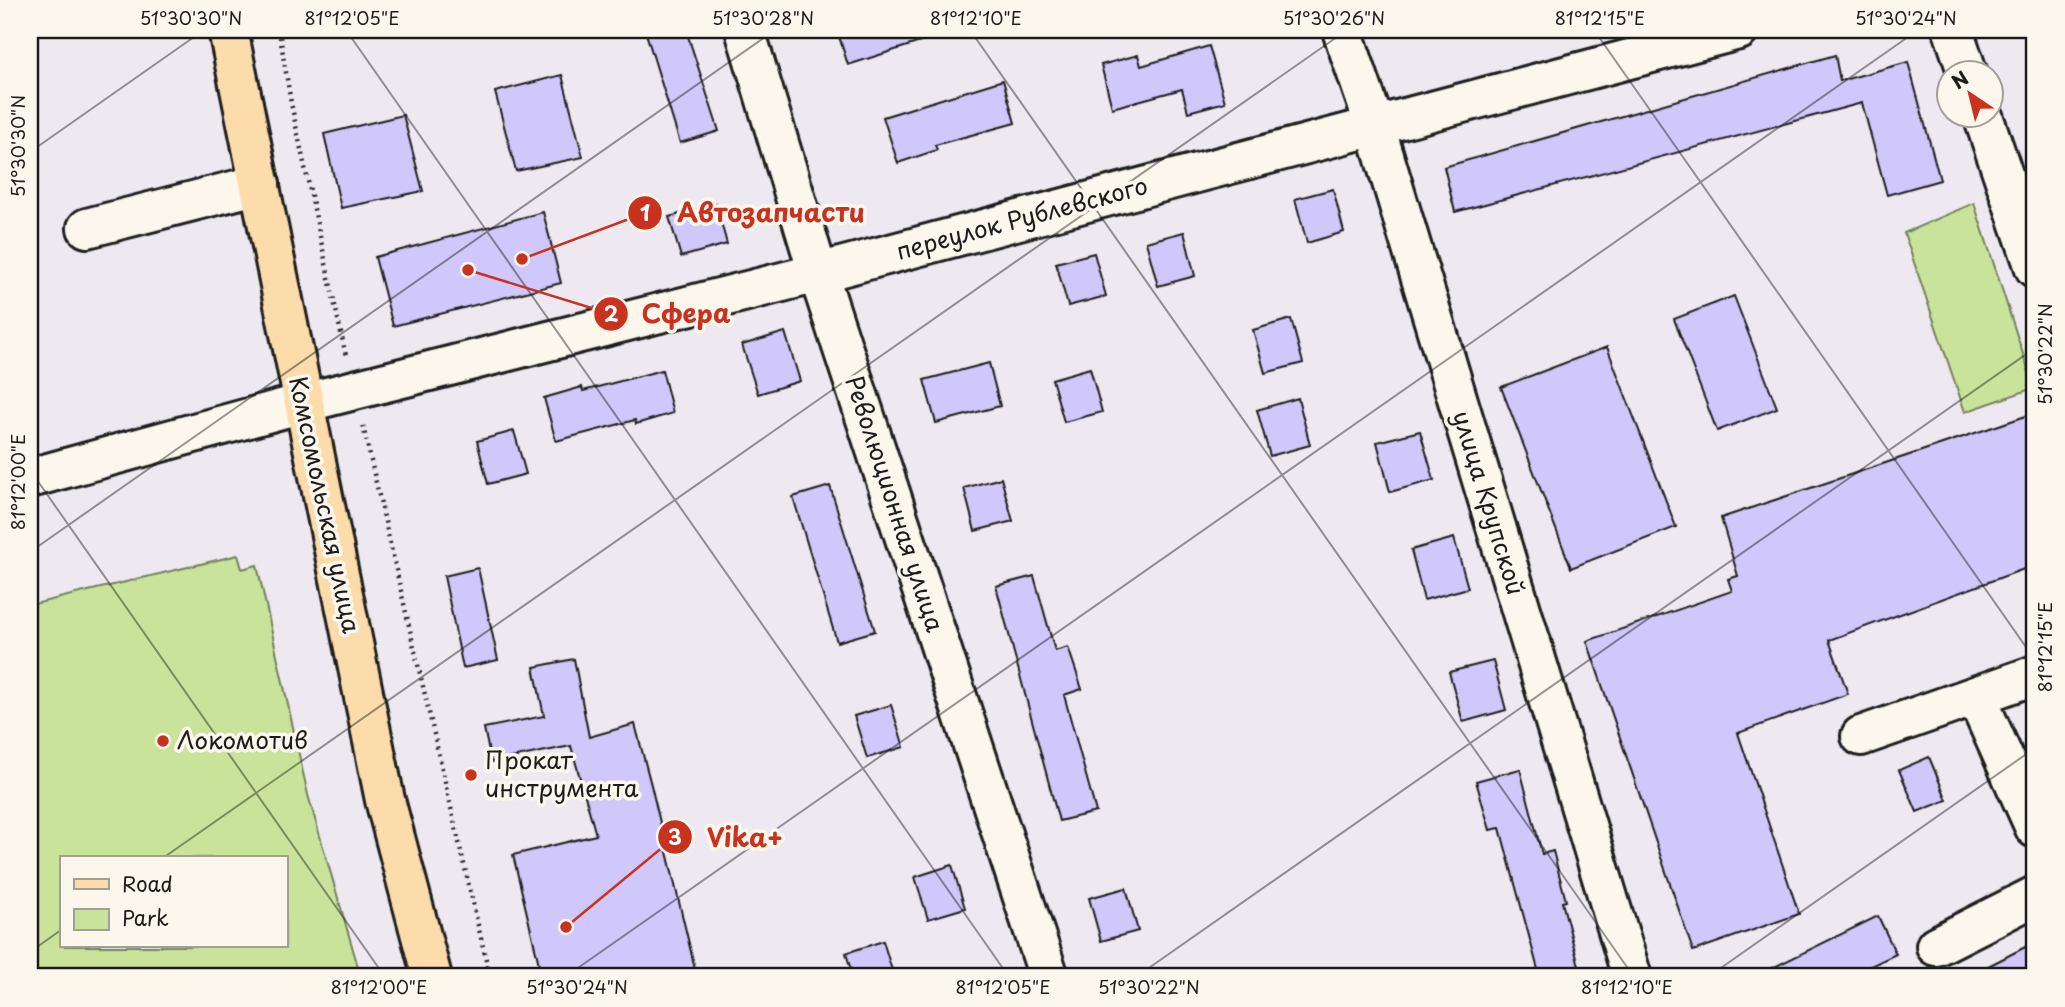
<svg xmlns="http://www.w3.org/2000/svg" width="2065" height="1007" font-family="'Playpen Sans',sans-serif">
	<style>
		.green { fill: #c9e39a; stroke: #72805b; stroke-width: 2; fill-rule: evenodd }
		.building { fill: #d0c7fa; stroke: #1c1c1c; stroke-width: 2 }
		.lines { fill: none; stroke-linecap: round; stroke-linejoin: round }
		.minor-casing { stroke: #1c1c1c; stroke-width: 44 }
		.major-casing { stroke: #1c1c1c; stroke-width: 44 }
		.path { stroke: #1c1c1c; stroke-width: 4.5; stroke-dasharray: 2 5; stroke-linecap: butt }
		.minor { stroke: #fbf7ec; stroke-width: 38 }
		.major { stroke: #fddcac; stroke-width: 38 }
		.ticks { fill: none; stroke: #1c1c1c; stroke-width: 2; stroke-opacity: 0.45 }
		.poi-dot { fill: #c8321e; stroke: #fbf7ec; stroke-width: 2.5 }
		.labels { text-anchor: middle; stroke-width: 7; stroke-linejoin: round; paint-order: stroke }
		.street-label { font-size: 24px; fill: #1c1c1c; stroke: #fbf7ec }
		.poi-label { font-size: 24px; fill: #1c1c1c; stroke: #fbf7ec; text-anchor: start }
		.leader { fill: none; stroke: #c8321e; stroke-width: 2.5 }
		.callout-dot { fill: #c8321e; stroke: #fbf7ec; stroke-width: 2.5 }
		.mark-label { font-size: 21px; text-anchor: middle; font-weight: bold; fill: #fff }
		.callout-label { font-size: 26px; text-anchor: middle; font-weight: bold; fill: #c8321e; stroke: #fbf7ec; stroke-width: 7; stroke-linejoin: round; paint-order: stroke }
		.neatline { fill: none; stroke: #1c1c1c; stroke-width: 2.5 }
		.ticks-label { font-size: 18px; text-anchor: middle; fill: #1c1c1c }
	</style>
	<rect width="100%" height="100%" fill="#eee9f0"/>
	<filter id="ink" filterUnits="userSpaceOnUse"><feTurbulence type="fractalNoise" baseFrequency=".0143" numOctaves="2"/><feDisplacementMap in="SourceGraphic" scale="14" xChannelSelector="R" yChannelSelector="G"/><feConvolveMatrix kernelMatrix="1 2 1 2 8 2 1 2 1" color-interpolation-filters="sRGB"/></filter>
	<g filter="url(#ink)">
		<g class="green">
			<polygon points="1974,203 2034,388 1965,412 1904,233"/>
			<path d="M238,555L242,569L257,565L308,795L361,977H30V605ZM61,858H285V946H61Z"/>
		</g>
		<g class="building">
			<polygon points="645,30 686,30 719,131 680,143"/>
			<polygon points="837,30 938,30 939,36 848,65"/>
			<polygon points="1209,46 1225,102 1188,112 1182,89 1112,108 1101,65 1138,55 1141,66"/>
			<polygon points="1835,55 1840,81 1908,62 1940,180 1887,195 1862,103 1455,212 1444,167"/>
			<polygon points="562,75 583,157 516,171 495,92"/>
			<polygon points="1003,80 1015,123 935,145 937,150 898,163 883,117"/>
			<polygon points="403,115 423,191 341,208 324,134"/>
			<polygon points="1333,189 1344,232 1307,243 1295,199"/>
			<polygon points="716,204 727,244 681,257 669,217"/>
			<polygon points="543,212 561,283 393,326 375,257"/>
			<polygon points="1184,232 1195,276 1158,286 1146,242"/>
			<polygon points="1094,253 1106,296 1068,306 1056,263"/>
			<polygon points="1734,296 1777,408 1717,431 1674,319"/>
			<polygon points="1291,319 1303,363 1265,373 1253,330"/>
			<polygon points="785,332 800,381 758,394 742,345"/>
			<polygon points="1607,347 1676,527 1571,568 1501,387"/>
			<polygon points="989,363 1000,406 936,423 924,380"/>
			<polygon points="1090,368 1102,412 1064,422 1052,379"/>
			<polygon points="662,370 673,413 636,424 635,420 556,441 544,398 582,387 583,391"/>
			<polygon points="1298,398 1310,445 1270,456 1257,410"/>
			<polygon points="2035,413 2035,565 1829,640 1848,694 1738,733 1799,914 1693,951 1587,641 1732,591 1728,579 1738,576 1721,518"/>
			<polygon points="514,431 526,474 488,484 477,441"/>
			<polygon points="1420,431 1434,480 1390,492 1377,442"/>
			<polygon points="1001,478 1013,521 975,531 964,488"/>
			<polygon points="830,486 875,631 837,642 793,497"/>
			<polygon points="1454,538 1468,588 1424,600 1411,550"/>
			<polygon points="478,568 498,660 463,668 444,576"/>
			<polygon points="1034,576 1055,651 1068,647 1082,689 1064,695 1096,812 1059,821 996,586"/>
			<polygon points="574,659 589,737 635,724 651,785 697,977 542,977 513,855 596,835 571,746 491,762 484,728 544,716 534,667"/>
			<polygon points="1493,661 1506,710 1463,722 1449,672"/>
			<polygon points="891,705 904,747 867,758 854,716"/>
			<polygon points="1929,757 1947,800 1917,812 1899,770"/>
			<polygon points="1520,769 1542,854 1553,851 1566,901 1562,902 1582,977 1540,977 1500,828 1490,830 1476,781"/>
			<polygon points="952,865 965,908 928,919 915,877"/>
			<polygon points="1126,888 1138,931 1101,941 1089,898"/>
			<polygon points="1878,916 1896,954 1848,977 1754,977"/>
			<polygon points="883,941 894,977 853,977 846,953"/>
			<polygon points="2035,942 2035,977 1967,977"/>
		</g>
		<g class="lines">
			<g class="minor-casing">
				<g id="minor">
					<polyline points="745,30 818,273 1049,977"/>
					<polyline points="1342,30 1375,126 1632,977"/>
					<polyline points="1953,30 1968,74"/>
					<polyline points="1983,116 2035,268"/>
					<polyline points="87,228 260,184"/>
					<polyline points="30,478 303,403 818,273 1739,30"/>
					<polyline points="1976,696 2035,828"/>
					<polyline points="1861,736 2035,675"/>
					<polyline points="1936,946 2035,896"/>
				</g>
			</g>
			<g class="major-casing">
				<polyline id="major" points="228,30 385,800 432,977"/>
			</g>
			<g class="path">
				<polyline points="279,30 291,103 346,356"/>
				<polyline points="363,426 490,977"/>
			</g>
			<use href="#minor" class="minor"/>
			<use href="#major" class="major"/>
		</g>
	</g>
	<path class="ticks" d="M346,30L1009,977M970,30L1634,977M1594,30L2035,660M30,152L204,30M30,470L385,977M30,552L775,30M163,858L1347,30M30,952L61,930M565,977L1918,30M1136,977L2035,348M1708,977L2035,748"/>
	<g class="poi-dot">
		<circle cx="163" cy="741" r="7"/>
		<circle cx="471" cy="775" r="7"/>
	</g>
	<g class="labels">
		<g class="street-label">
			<text transform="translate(1022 219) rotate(-15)" y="8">переулок Рублевского</text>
			<text transform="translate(1488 503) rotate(73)" y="8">улица Крупской</text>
			<text transform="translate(894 504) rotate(72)" y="8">Революционная улица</text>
			<text transform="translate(324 505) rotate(78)" y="8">Комсомольская улица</text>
		</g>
		<g class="poi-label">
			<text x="177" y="749">Локомотив</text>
			<text x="485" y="769">Прокат<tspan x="485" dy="28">инструмента</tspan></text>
		</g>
	</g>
	<path class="leader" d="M522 259L645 213M468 270L611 314M566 927L675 837"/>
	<g class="callout-dot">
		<circle cx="522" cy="259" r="7"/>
		<circle cx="468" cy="270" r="7"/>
		<circle cx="566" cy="927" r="7"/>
		<circle cx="645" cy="213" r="18"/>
		<circle cx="611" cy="314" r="18"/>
		<circle cx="675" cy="837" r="18"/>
	</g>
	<g class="mark-label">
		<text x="645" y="221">1</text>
		<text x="611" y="322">2</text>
		<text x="675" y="845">3</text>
	</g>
	<g class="callout-label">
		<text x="771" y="222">Автозапчасти</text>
		<text x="686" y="323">Сфера</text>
		<text x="745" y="847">Vika+</text>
	</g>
	<rect width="2065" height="1007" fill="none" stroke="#fbf7ec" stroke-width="77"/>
	<rect x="60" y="856" width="228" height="91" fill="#fbf7ec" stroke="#a29f99" stroke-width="2"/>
	<rect x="74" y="879" width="35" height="10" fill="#fddcac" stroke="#a29f99" stroke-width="2"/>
	<text x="122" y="892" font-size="21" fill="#1c1c1c">Road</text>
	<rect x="74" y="909" width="35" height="21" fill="#c9e39a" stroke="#a29f99" stroke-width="2"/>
	<text x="122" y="926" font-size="21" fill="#1c1c1c">Park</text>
	<g transform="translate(1970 94) rotate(325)"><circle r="33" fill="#fbf7ec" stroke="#a29f99" stroke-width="2"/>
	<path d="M0-5L12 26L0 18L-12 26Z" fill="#c8321e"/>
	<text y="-10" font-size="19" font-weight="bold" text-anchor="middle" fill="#1c1c1c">N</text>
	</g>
	<rect x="38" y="38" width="1988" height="930" class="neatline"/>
	<g class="ticks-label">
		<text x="191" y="25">51°30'30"N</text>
		<text x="352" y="25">81°12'05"E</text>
		<text x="763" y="25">51°30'28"N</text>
		<text x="976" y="25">81°12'10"E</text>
		<text x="1334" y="25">51°30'26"N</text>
		<text x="1600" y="25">81°12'15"E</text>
		<text x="1906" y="25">51°30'24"N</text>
		<text transform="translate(19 146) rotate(-90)" y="6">51°30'30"N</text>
		<text transform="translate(2046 354) rotate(-90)" y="6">51°30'22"N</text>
		<text transform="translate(19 482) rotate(-90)" y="6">81°12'00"E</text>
		<text transform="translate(2046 647) rotate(-90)" y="6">81°12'15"E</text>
		<text x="379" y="994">81°12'00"E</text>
		<text x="577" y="994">51°30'24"N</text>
		<text x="1003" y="994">81°12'05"E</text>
		<text x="1149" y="994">51°30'22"N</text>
		<text x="1627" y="994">81°12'10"E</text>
	</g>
</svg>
